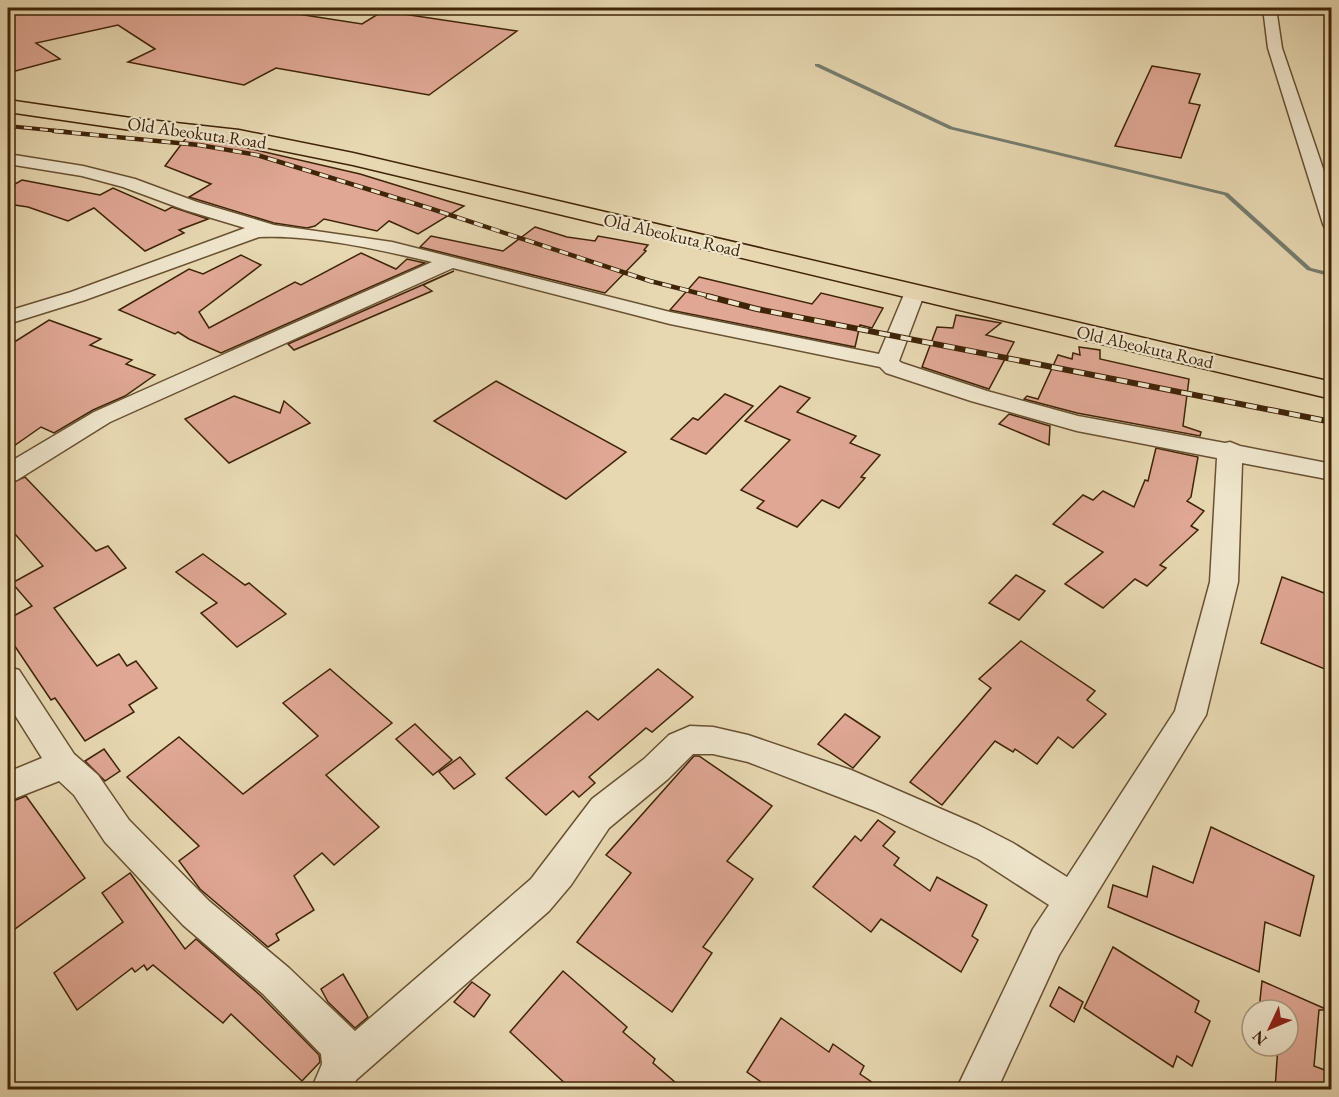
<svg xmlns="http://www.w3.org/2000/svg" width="1339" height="1097" font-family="'EB Garamond',serif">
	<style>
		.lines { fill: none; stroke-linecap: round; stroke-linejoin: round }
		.stream { fill: #757d6f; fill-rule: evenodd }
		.building { fill: #dfa794; stroke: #3f2407; stroke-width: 1.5 }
		.street-casing { stroke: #695132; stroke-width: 3 }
		.highway-casing { stroke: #3f2407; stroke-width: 3 }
		.street { fill: #efe6cd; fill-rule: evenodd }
		.highway { fill: #e7d8b2; fill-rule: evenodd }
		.rail-far2-casing { stroke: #3f2407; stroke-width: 4 }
		.rail-far1-casing { stroke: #3f2407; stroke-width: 4.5 }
		.rail-casing { stroke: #3f2407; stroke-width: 6 }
		.rail-far2 { stroke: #efe6cd; stroke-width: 2; stroke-dasharray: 8; stroke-linecap: butt }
		.rail-far1 { stroke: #efe6cd; stroke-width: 3; stroke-dasharray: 9; stroke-linecap: butt }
		.rail { stroke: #efe6cd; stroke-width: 4; stroke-dasharray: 11; stroke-linecap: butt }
		.labels { text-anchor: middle; stroke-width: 4.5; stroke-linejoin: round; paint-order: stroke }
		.far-street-label { font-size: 18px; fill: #3f2407; stroke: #efe6cd }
	</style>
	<rect width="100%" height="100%" fill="#e7d8b2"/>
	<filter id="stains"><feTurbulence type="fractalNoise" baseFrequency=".00333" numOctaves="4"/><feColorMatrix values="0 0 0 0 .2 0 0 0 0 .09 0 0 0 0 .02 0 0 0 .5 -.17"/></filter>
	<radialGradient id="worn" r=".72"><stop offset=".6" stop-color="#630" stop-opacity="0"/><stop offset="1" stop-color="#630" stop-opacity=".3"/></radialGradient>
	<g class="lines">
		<polygon class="stream" points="815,64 819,64 953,127 1228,193 1311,268 1332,273 1332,277 1307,270 1224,195 949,129 815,66"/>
	</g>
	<g class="building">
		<polygon points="8,8 259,8 362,24 383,11 517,31 429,95 276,68 244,85 128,62 155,49 118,25 36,43 60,59 8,73"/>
		<polygon points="1152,66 1200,74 1189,103 1200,105 1181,158 1115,146"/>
		<polygon points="186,138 221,142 360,174 464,206 418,234 389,221 377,231 324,219 315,226 307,228 274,223 189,197 211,184 165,166"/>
		<polygon points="22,180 100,195 113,188 165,211 172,207 208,219 179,230 184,233 145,251 94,208 68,221 28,207 8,204 8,188"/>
		<polygon points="535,227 567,237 595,241 598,236 648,245 644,250 646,251 605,293 420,247 431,236 503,251"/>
		<polygon points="361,253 396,269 407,259 425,263 221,353 189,339 178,332 175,334 119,310 189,269 203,274 241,255 261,265 199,312 209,328 295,282 301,285"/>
		<polygon points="454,271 423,285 432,291 294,350 288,344"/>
		<polygon points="699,277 812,304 821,293 883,308 872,328 860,325 855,347 670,310"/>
		<polygon points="956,315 1001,323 986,335 1014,342 989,389 922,367 937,327 953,328"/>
		<polygon points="49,320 101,339 90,345 132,360 126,364 155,375 125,396 93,410 54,433 41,427 8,450 8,346"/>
		<polygon points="1079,347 1100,350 1100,359 1189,379 1183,426 1201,432 1200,436 1077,413 1024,399 1027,396 1038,399 1058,355 1072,359 1073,353 1080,355"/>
		<polygon points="496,381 626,452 566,499 434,421"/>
		<polygon points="780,386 810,398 797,412 856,436 850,443 880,455 861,477 865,478 839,508 822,500 797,527 757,508 764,501 741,490 790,440 745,421"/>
		<polygon points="725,394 753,406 706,454 671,439 693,418 698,420"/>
		<polygon points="234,396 280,413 284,401 310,423 229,463 185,419"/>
		<polygon points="1009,414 1050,426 1049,445 999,424"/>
		<polygon points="1156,448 1198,457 1191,497 1187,501 1204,511 1191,526 1198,530 1160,565 1166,568 1147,586 1135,579 1103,608 1065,584 1103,552 1053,524 1083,495 1093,500 1103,491 1134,507 1145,480 1148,481"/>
		<polygon points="25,477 96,551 108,546 126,568 54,608 97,666 119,654 127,666 136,661 157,688 129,705 134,712 85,741 55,698 51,700 8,636 8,619 32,606 12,583 43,566 8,526 8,484"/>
		<polygon points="203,554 245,585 249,583 286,614 237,647 201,613 217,603 176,572"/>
		<polygon points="1016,575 1045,591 1019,620 989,603"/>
		<polygon points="1282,577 1332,596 1332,672 1261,643"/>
		<polygon points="1021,641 1095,691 1087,700 1106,714 1073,748 1058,737 1037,764 1015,749 1013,752 995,741 942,805 910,782 991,688 979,679"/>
		<polygon points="330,669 392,723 326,775 379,827 334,865 322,853 294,876 314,910 276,934 279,940 268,947 200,889 179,861 199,846 127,777 179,737 243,794 318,736 283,703"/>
		<polygon points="658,669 693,697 652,732 646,728 589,777 595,783 579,797 573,791 546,815 506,778 587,711 598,720"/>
		<polygon points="845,714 880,737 853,768 818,744"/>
		<polygon points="415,724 452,760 433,775 396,739"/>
		<polygon points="104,749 120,771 105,781 85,761"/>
		<polygon points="694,756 699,756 772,806 727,861 753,879 703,947 712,953 672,1012 577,942 631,873 606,855"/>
		<polygon points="460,757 475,774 454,789 439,772"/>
		<polygon points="26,796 85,878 8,934 8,803"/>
		<polygon points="878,820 895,832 883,846 899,858 894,865 930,891 937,877 987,905 972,936 978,940 961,972 881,919 871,932 813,887 855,836 861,841"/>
		<polygon points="1211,827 1314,876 1300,936 1265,922 1259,972 1108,907 1113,885 1147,897 1153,866 1193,883"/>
		<polygon points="130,873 185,949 196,939 261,996 319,1055 320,1062 302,1081 231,1014 223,1023 153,965 147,970 144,965 135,972 132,968 77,1010 54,973 123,922 102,893"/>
		<polygon points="1113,947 1199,1001 1195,1012 1210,1021 1192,1066 1177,1056 1173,1067 1084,1008"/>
		<polygon points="563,971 627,1027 623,1032 655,1059 653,1063 683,1089 571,1089 510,1032"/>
		<polygon points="343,974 368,1017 355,1028 328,1002 321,989"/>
		<polygon points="1262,981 1328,1010 1319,1010 1314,1066 1330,1072 1329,1089 1275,1089 1278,1046 1288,1046 1288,1010 1259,1010"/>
		<polygon points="472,982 490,995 474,1017 454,1002"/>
		<polygon points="1059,987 1083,1002 1074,1022 1050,1006"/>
		<polygon points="781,1018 829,1052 833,1044 864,1066 860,1074 882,1089 756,1089 761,1082 747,1072"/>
	</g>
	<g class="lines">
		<g class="street-casing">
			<g id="street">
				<polygon points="1263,8 1276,8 1282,48 1332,195 1332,229 1325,228 1323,224 1268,48"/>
				<path d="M8,154L83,166L135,179L197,202L274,225L392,242L670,312L879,354L905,292L908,288H922L925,292L899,361L902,363L987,391L1078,416L1225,443L1230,442L1240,446L1332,464V480L1242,463L1238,582L1206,715L1059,955L997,1090H956L1033,929L1049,905L978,859L875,811L748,762L713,754H693L668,779L609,828L571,885L549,911L356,1080L352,1090H311L322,1064L321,1054L263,994L183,925L105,842L74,795L59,781L8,801V772L42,758L8,704V667L19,670L74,754L98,775L129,820L209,901L289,968L355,1031L531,879L592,799L644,759L669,735L690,726L713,727L748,735L851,770L978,825L1013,843L1067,877L1175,711L1210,582L1217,458L1077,431L971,401L886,373L880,367L670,324L453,268L110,422L17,480L8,482V463L94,412L432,262C381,250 311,234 259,237L85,300L8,324V311L71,292L245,228L185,210L123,187L82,176L8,164Z"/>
			</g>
		</g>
		<g class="highway-casing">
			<polygon id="highway" points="8,100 131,118 239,130 353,153 1332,382 1332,399 353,165 239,142 131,130 8,112"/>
		</g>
		<use href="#street" class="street"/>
		<use href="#highway" class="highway"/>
		<g class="rail-far2-casing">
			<polyline id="rail-far2" points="8,126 69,132"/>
		</g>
		<g class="rail-far1-casing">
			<polyline id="rail-far1" points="54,131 199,145 257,155 429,208 650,281 713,297"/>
		</g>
		<g class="rail-casing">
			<polyline id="rail" points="707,296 757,309 1332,422"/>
		</g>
		<use href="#rail-far2" class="rail-far2"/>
		<use href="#rail-far1" class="rail-far1"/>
		<use href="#rail" class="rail"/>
	</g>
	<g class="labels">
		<g class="far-street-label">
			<text transform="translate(197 133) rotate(8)" y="6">Old Abeokuta Road</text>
			<text transform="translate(672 235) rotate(13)" y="6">Old Abeokuta Road</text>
			<text transform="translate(1145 347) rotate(13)" y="6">Old Abeokuta Road</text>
		</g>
	</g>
	<rect width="1339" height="1097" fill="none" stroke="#e7d8b2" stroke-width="30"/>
	<rect x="9" y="9" width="1321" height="1079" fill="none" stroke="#3f2407" stroke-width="3"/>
	<rect x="15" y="15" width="1309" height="1067" fill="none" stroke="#3f2407" stroke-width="1.5"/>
	<g transform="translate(1270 1028) rotate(226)"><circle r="28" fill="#efe6cd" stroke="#a9987e" stroke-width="1.5"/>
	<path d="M0-4.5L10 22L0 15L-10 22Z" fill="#8f2418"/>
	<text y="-9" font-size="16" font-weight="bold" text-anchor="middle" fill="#3f2407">N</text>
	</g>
	<rect width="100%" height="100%" filter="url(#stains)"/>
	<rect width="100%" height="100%" fill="url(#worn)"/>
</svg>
